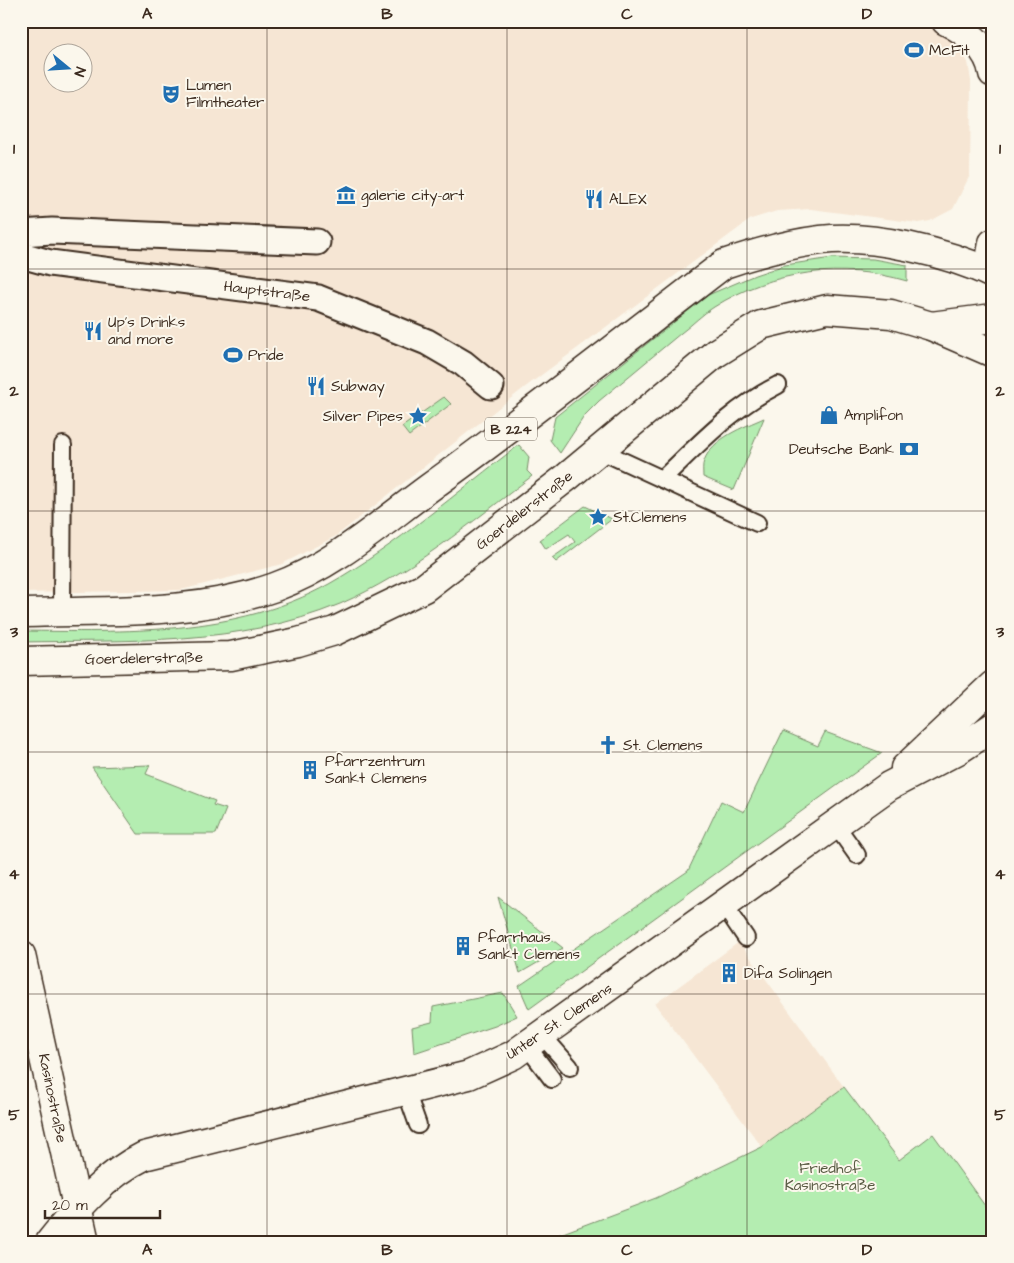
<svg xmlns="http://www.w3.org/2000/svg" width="1014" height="1263" font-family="'Architects Daughter',sans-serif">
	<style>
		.built { fill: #f6e6d4; fill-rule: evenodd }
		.green { fill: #b4edb1; stroke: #788c68 }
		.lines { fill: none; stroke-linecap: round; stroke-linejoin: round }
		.service-casing { stroke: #3b2a1e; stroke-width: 20 }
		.pedestrian-casing { stroke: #3b2a1e; stroke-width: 29 }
		.minor-casing { stroke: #3b2a1e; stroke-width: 31 }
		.tertiary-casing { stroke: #3b2a1e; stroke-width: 31 }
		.primary-casing { stroke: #3b2a1e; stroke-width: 31 }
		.service { stroke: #fbf7ec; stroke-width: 16 }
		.pedestrian { stroke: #fbf7ec; stroke-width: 25 }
		.minor { stroke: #fbf7ec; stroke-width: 28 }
		.tertiary { stroke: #fbf7ec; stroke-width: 28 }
		.primary { stroke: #fbf7ec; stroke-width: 28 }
		.grid { fill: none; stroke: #3b2a1e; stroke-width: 1; stroke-opacity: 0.55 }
		.labels { text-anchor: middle; stroke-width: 4; stroke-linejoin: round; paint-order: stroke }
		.shield { fill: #fbf7ec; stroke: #75685c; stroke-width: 1 }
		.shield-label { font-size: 14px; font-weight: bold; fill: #3b2a1e }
		.poi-label { font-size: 15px; fill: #3b2a1e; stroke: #fbf7ec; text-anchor: start }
		.street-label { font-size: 15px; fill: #3b2a1e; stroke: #fbf7ec }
		.park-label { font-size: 15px; fill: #595b43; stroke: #fbf7ec }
		.neatline { fill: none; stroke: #3b2a1e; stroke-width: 2 }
		.grid-label { font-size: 16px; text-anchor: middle; font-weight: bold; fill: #3b2a1e }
	</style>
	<rect width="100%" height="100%" fill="#fbf7ec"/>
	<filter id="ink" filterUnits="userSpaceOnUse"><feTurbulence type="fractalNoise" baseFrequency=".02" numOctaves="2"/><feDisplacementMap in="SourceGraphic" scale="10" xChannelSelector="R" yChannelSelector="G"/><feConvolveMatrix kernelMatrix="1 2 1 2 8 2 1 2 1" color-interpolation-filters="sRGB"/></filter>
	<g filter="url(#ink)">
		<g class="built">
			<path d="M21,21H929L945,29L968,62L971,81L970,175L953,209L930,221L918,223L811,209L777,211L751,219L524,388L336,536L282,564L181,590L21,593ZM52,52H82V82H52Z"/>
			<polygon points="739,942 844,1087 762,1147 655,1004"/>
		</g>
		<g class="green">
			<path d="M832,258L873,259L907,265V281C842,262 772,270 714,307C702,314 692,325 681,333C654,356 626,378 599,401L585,415L560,453L550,440L555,417L708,295L755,275L785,265Z"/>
			<polygon points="444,397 451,404 409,436 402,427"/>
			<path d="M764,418L734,490L703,477C703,472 702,465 704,461C712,438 744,427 764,418Z"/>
			<path d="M519,445L529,457L527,471L532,476C471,523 411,573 340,604C239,646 128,640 21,642V631C124,632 236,636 329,584C396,546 458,491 519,445Z"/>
			<polygon points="585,506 612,519 556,562 552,558 575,542 569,534 546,549 540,540"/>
			<polygon points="783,731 818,746 825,732 882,753 529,1009 519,986 688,871 721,801 744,812"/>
			<polygon points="150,765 146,774 215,801 213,805 226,809 216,834 138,834 92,767"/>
			<polygon points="498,897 563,948 520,973"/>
			<polygon points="503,993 517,1016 495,1026 414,1053 412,1027 432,1022 433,1007"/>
			<polygon points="844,1087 899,1160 933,1134 993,1217 993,1242 539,1242 656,1198 762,1147"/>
		</g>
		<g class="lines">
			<g class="service-casing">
				<g id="service">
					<path d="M599,450L662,479C699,444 732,408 778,385"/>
					<polyline points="662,479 757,523"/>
					<polyline points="62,612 63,445"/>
					<polyline points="835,824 857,855"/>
					<polyline points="723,904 746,938"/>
					<polyline points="542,1035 570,1067"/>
					<polyline points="527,1046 552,1079"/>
					<polyline points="406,1091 418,1125"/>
				</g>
			</g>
			<g class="pedestrian-casing">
				<g id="pedestrian">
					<polyline points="21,233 52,231 317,242"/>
					<polyline points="21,255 50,263 318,298 427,342 463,363 491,386"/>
				</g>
			</g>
			<g class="minor-casing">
				<g id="minor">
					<path d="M946,21C968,32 989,48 993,73"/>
					<polyline points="988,272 993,243"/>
					<polyline points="21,955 85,1242"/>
				</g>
			</g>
			<g class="tertiary-casing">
				<g id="tertiary">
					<polyline points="905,768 993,685"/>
					<path d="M50,1242C77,1208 105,1175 144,1156L469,1075L513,1055L889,786L958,750L993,727"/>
				</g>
			</g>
			<g class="primary-casing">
				<g id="primary">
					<polyline points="931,326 993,318"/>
					<path d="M21,613C106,610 194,616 275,587C333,566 380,524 429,488C529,416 626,339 724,264C756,253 788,244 821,240C872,234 946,252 993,274"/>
					<polyline points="21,661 231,656 298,642 335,631 424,588 567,477 716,353 761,325 827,309 891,314 931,326 993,353"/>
				</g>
			</g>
			<use href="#service" class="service"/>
			<use href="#pedestrian" class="pedestrian"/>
			<use href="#minor" class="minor"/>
			<use href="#tertiary" class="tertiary"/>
			<use href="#primary" class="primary"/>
		</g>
	</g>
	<path class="grid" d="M267,21V1242M507,21V1242M747,21V1242M21,269H993M21,511H993M21,752H993M21,994H993"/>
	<defs>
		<g id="stadium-bare" transform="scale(1.5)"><path d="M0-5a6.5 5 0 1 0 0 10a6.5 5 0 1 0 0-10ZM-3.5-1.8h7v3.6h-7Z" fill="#1f6fb2" stroke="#fbf7ec" stroke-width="2.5" paint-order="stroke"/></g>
		<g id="theatre-bare" transform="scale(1.5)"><path d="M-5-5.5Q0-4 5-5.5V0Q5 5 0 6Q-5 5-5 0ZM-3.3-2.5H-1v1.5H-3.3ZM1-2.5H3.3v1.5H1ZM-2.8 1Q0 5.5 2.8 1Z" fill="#1f6fb2" stroke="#fbf7ec" stroke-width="2.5" paint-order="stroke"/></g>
		<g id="museum-bare" transform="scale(1.5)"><path d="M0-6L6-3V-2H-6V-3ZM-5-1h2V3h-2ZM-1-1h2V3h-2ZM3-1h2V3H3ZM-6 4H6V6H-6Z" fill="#1f6fb2" stroke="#fbf7ec" stroke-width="2.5" paint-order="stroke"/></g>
		<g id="restaurant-bare" transform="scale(1.5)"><path d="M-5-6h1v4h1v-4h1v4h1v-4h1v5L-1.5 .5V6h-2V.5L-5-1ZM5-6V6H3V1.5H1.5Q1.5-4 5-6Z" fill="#1f6fb2" stroke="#fbf7ec" stroke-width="2.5" paint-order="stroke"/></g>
		<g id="shop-bare" transform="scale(1.5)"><path d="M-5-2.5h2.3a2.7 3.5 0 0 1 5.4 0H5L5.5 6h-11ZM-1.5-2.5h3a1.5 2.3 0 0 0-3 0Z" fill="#1f6fb2" stroke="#fbf7ec" stroke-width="2.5" paint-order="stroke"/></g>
		<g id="sight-bare" transform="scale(1.5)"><path d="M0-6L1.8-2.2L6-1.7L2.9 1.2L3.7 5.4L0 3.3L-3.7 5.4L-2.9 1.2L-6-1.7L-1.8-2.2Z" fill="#1f6fb2" stroke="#fbf7ec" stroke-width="2.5" paint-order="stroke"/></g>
		<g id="bank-bare" transform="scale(1.5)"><path d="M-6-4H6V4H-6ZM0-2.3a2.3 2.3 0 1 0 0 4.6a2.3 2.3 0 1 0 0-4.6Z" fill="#1f6fb2" stroke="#fbf7ec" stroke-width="2.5" paint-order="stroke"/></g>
		<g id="church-bare" transform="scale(1.5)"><path d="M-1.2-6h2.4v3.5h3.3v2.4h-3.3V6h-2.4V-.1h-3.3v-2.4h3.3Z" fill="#1f6fb2" stroke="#fbf7ec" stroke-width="2.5" paint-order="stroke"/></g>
		<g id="building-bare" transform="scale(1.5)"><path d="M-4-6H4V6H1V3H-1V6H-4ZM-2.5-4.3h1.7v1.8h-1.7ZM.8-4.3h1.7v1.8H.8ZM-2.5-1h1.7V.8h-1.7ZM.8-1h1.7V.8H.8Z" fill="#1f6fb2" stroke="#fbf7ec" stroke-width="2.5" paint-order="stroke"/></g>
	</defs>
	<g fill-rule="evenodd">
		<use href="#stadium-bare" x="914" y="50"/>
		<use href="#theatre-bare" x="171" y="94"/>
		<use href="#museum-bare" x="346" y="195"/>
		<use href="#restaurant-bare" x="594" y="199"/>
		<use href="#restaurant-bare" x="93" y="331"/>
		<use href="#stadium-bare" x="233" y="355"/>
		<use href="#restaurant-bare" x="316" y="386"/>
		<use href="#shop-bare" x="829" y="415"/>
		<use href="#sight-bare" x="418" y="416"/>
		<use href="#bank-bare" x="909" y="449"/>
		<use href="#sight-bare" x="598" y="517"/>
		<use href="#church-bare" x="608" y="745"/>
		<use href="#building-bare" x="310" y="770"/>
		<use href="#building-bare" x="463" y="946"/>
		<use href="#building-bare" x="729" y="973"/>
	</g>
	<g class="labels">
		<rect class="shield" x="485" y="417.5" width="52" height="23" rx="4"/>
		<g class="shield-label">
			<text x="511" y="434">B 224</text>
		</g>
		<g class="poi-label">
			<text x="929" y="55">McFit</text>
			<text x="186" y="90">Lumen<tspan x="186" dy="17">Filmtheater</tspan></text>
			<text x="361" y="200">galerie city-art</text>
			<text x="609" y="204">ALEX</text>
			<text x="108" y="327">Up's Drinks<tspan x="108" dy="17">and more</tspan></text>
			<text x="248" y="360">Pride</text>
			<text x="331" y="391">Subway</text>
			<text x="844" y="420">Amplifon</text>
			<text x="403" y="421" text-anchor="end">Silver Pipes</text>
			<text x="894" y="454" text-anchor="end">Deutsche Bank</text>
			<text x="613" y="522">St.Clemens</text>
			<text x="623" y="750">St. Clemens</text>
			<text x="325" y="766">Pfarrzentrum<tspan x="325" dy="17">Sankt Clemens</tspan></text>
			<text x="478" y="942">Pfarrhaus<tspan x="478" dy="17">Sankt Clemens</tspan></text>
			<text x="744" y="978">Difa Solingen</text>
		</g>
		<g class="street-label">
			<text transform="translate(267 291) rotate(7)" y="5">Hauptstraße</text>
			<text transform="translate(524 510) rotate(-38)" y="5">Goerdelerstraße</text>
			<text transform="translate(144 658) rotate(-1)" y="5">Goerdelerstraße</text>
			<text transform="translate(559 1021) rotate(-34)" y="5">Unter St. Clemens</text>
			<text transform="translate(53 1098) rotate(78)" y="5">Kasinostraße</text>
		</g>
		<g class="park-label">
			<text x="830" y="1173">Friedhof<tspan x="830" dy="17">Kasinostraße</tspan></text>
		</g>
	</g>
	<rect width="1014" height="1263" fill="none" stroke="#fbf7ec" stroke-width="55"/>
	<g transform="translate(68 68) rotate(108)"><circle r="24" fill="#fbf7ec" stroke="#aea59a"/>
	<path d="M0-4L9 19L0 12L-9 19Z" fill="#1f6fb2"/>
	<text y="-8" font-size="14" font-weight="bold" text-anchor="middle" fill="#3b2a1e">N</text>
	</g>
	<path d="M45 1210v8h115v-8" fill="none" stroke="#3b2a1e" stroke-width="2.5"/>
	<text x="52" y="1210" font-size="15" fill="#3b2a1e" stroke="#fbf7ec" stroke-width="4" paint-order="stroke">20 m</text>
	<rect x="28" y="28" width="958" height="1208" class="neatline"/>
	<g class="grid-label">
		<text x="147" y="19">A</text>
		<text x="387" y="19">B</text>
		<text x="627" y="19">C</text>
		<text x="867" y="19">D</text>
		<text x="14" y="154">1</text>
		<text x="1000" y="154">1</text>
		<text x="14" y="396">2</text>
		<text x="1000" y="396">2</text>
		<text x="14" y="637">3</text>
		<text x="1000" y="637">3</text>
		<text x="14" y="879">4</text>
		<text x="1000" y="879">4</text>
		<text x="14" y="1120">5</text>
		<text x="1000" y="1120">5</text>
		<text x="147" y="1255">A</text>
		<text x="387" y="1255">B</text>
		<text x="627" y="1255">C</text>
		<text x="867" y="1255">D</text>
	</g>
</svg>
